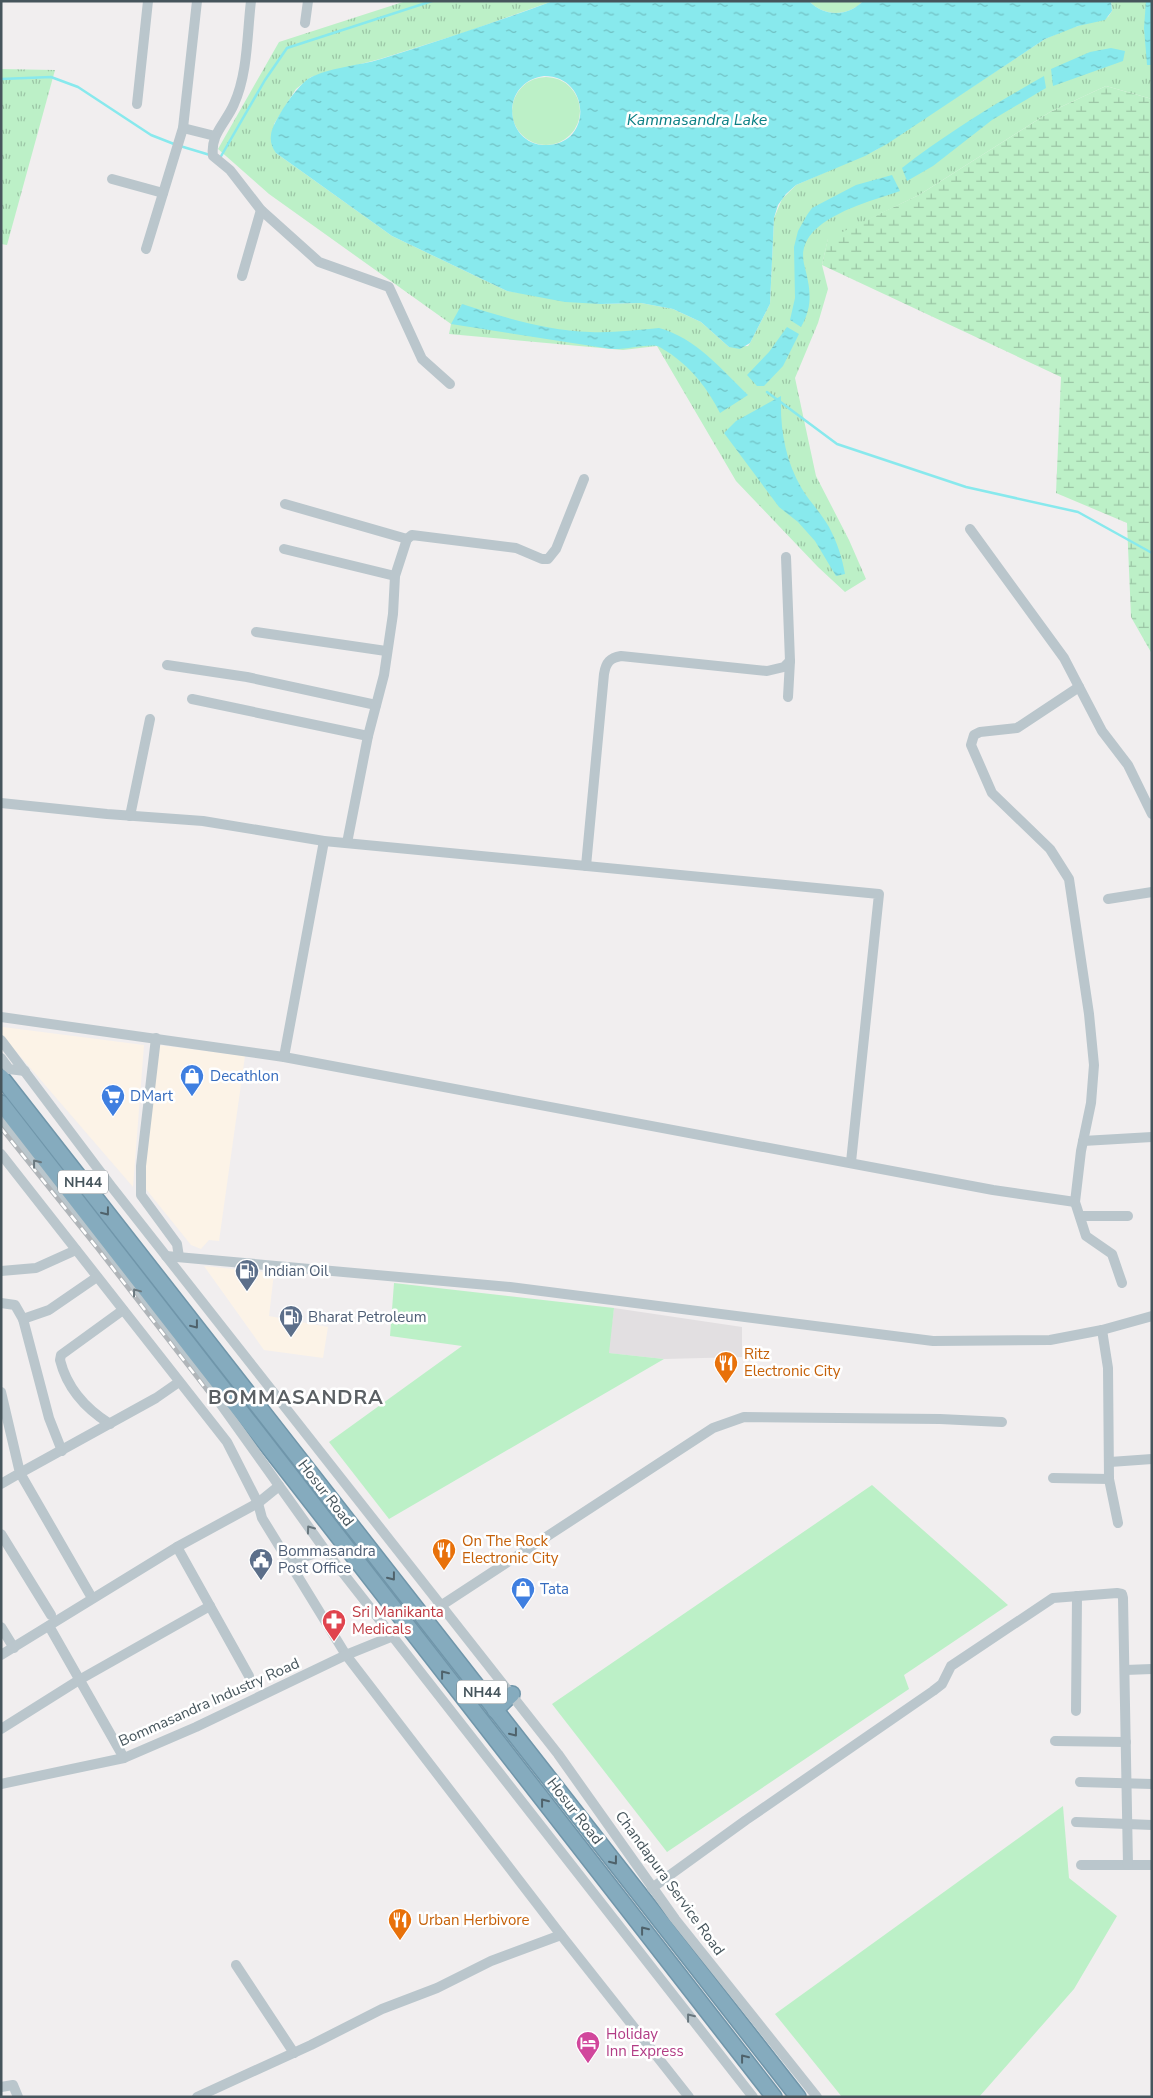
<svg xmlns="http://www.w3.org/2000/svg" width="1153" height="2098" font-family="'Nunito Sans',sans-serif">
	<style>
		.commercial { fill: #fcf3e7 }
		.education { fill: #e2dfe1 }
		.green { fill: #bcf0c7 }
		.wetland { fill: url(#wetland-marsh) }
		.park { fill: url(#park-tufts) }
		.water { fill: url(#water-ripples); fill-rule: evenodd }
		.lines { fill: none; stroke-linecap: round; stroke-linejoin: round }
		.stream { stroke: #88e9ed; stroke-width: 2.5 }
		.highway-casing { stroke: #7096aa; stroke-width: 18 }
		.minor { stroke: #bac6cc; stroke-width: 10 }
		.highway { stroke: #85abbe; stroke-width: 15 }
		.rail-casing { stroke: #b0b5b9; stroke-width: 4.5 }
		.rail { stroke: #fff; stroke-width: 2.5; stroke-dasharray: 8; stroke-linecap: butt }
		.oneway { stroke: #69777e }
		.oneway2 { stroke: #4f626b }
		.labels { text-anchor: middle; stroke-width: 5; stroke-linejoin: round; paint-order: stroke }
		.shield { fill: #fff; stroke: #7e888d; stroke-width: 1 }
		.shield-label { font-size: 14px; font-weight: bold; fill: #46555c }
		.shop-label { font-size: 15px; fill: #366cbe; stroke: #fff; text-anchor: start }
		.service-label { font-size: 15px; fill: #4e5e75; stroke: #fff; text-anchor: start }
		.food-label { font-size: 15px; fill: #c56008; stroke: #fff; text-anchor: start }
		.street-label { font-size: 15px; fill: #46555c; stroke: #fff }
		.health-label { font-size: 15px; fill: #be3a42; stroke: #fff; text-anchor: start }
		.hotel-label { font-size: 15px; fill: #b23c85; stroke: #fff; text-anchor: start }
		.water-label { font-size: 16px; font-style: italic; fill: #0c8085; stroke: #fff }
		.district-label { font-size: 20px; font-weight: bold; letter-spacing: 1px; fill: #5b6064; stroke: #fff }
	</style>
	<defs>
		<pattern id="wetland-marsh" width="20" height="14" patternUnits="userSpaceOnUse" patternTransform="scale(1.25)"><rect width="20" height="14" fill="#bcf0c7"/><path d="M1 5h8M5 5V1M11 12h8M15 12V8" fill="none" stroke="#9bc5a5"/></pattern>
		<pattern id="park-tufts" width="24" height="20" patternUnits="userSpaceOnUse" patternTransform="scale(1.25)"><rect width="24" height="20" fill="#bcf0c7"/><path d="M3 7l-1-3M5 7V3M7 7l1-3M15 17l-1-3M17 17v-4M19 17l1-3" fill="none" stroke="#9bc5a5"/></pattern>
		<pattern id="water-ripples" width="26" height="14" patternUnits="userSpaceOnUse" patternTransform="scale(1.25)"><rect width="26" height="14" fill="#88e9ed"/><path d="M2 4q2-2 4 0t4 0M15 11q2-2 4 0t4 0" fill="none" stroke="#71c0c3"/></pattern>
	</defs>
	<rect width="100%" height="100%" fill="#f1eeef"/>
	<g class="commercial">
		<polygon points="3,1027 144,1045 133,1187 1,1034 1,1028"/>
		<polygon points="158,1045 245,1056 219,1241 209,1240 201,1249 191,1245 141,1183"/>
		<polygon points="204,1266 274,1273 269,1316 328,1327 323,1358 264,1350"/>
	</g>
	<polygon class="education" points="614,1308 742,1327 742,1357 664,1359 608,1353"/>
	<g class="green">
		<path d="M809,1H863C848,17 824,17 809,1Z"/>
		<circle cx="546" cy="111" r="34"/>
		<polygon points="394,1283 614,1308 609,1353 664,1359 389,1519 329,1442 462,1346 390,1336"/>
		<polygon points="872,1485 1008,1605 904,1675 909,1689 667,1852 552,1704"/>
		<polygon points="1063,1806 1069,1878 1117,1916 1074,1989 979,2097 842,2097 775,2014"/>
	</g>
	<polygon class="wetland" points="1106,86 1152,99 1152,654 1131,617 1127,523 1056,493 1061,377 822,265 828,238 919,195 1050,112"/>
	<g class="park">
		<polygon points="406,1 553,1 469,31 380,59 311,77 296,89 274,124 276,153 392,236 507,291 600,304 641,303 673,309 701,322 729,347 748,346 750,343 770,304 774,218 782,199 796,185 876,150 1045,39 1068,29 1108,17 1112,11 1111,1 1152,1 1152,99 1106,86 1050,112 919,195 828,239 822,265 828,289 818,323 795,378 816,476 849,540 866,579 845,592 818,567 736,481 657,346 623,350 449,334 451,324 269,194 218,149 279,42"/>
		<polygon points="1,69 55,70 7,245 1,244"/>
	</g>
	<g class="water">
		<path d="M553,1H809C824,17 848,17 863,1H1111L1112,11L1105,20L1078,26L1045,39L887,144L865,156L796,185L786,194L778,205L774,218L770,304L750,343L740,349L729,347L701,322L673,309L641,303L600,304L565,302L507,291L392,236L276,153C272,147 270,142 271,135C272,122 297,86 308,79C329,67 358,66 381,59C439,41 496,22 553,1ZM544,76C590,76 593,142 549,145C505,148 497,83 544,76Z"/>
		<polygon points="1146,1 1152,1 1152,65 1147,65 1144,28"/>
		<polygon points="1111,48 1125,51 1123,61 1053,86 1051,69 1090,52"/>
		<path d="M1044,76L1046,88L992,120L933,166L907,181L902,168C947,133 995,104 1044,76Z"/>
		<path d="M892,175L900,191C870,202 794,219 804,264C810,288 814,304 801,327L790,320L795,298L794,247L798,231L807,215L812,208L856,185Z"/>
		<path d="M462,304C503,317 547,331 590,332C613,333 636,330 659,328C696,338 721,369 748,395L720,413C708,389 693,370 671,354C667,352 661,347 657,346C648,344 624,350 611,349L451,324Z"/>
		<polygon points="787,327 799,334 783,366 764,386 757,386 747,375 769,352"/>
		<path d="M781,396C780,429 785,460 802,489C810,502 821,513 829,527C837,542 842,557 845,574L836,576L815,541L798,522L779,507L724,433L736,421Z"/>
	</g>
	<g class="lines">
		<g class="stream">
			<polyline points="1,79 51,77 78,87 151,135 174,144"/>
			<polyline points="180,146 210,155"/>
			<polyline points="220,158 265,80 287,48 432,1"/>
			<polyline points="767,392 837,444 966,487 1078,512 1152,553"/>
		</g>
		<g class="highway-casing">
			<g id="highway">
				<polyline points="1,1077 798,2097"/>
				<polyline points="1,1103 774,2097"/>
				<polyline points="495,1710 512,1694"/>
			</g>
		</g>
		<g class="minor">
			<path d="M251,1C247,34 248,73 234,104C226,123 210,134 213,156L230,170L261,210L319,262L389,287L422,359L450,384"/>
			<polyline points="305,23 308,1"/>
			<polyline points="137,104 148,1"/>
			<polyline points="183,128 215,136"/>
			<polyline points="112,179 163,193"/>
			<polyline points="146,249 183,128 197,1"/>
			<polyline points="242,276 261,210"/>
			<polyline points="285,504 407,539"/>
			<polyline points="970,529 1064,658 1102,731 1128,765 1152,814"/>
			<polyline points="284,549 395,576"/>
			<polyline points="786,557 790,661 788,697"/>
			<polyline points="256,632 386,651"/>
			<polyline points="167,665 247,677 376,705"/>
			<polyline points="1079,687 1017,728 980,732 974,735 971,745 992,793 1050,849 1069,879 1089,1014 1094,1065 1091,1103 1081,1151 1075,1202 1086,1236 1112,1254 1122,1283"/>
			<polyline points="192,699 368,736"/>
			<polyline points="1,803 107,814 203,821 324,841 879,894 851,1162"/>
			<polyline points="130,816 150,719"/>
			<polyline points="347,843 368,736 384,675 393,614 395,576 407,539 412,535 516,548 542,559 548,559 556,549 584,479"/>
			<path d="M586,866L604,674C606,662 610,658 621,656L767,671L784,667L790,661"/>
			<polyline points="1108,899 1152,892"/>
			<polyline points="1,1017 284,1057 993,1190 1075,1202"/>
			<polyline points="156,1038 141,1166 141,1195 177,1244 179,1257"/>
			<polyline points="1,1040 111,1186 558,1754 675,1919 817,2097"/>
			<polyline points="284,1057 324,841"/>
			<polyline points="1,1058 9,1069 25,1071"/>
			<polyline points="1,1118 200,1375 325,1550 753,2097"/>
			<polyline points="1083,1141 1152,1137"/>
			<polyline points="1,1154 227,1442 258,1503 262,1518 346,1655 561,1935 689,2097"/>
			<polyline points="1080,1216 1128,1216"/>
			<polyline points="166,1256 510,1287 933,1341 1050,1340 1102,1330 1152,1316"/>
			<polyline points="1,1271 36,1268 76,1250"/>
			<polyline points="1,1303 15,1305 23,1319 49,1418 62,1451"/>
			<polyline points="23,1319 49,1310 97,1277"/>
			<polyline points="1102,1330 1108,1368 1109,1479 1118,1523"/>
			<polyline points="1,1392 20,1473 1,1484"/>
			<path d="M110,1424C86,1409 67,1388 60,1360L61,1355L123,1310"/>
			<polyline points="1110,1462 1152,1459"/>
			<polyline points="1053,1478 1109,1479"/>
			<polyline points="1,1534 51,1615"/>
			<polyline points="177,1547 249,1676"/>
			<polyline points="289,1562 325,1550"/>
			<polyline points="92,1598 20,1473 156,1398 179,1382"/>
			<polyline points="442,1605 713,1428 744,1417 940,1419 1002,1422"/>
			<polyline points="49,1626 124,1758"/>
			<polyline points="1,1627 14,1648"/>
			<polyline points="1,1655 177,1547 258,1503 279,1486"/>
			<polyline points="1125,1670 1152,1669"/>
			<polyline points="1076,1711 1077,1596"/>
			<polyline points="1,1729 79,1680 210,1606"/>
			<polyline points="1055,1741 1126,1742"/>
			<polyline points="1080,1782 1152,1784"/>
			<polyline points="1,1784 124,1758 196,1727 346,1655 393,1636"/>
			<polyline points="1076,1822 1152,1825"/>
			<polyline points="1081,1865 1152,1865"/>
			<polyline points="652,1888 746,1820 933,1691 942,1684 951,1666 1053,1598 1117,1593 1122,1594 1123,1598 1128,1865"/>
			<polyline points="236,1965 294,2053"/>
			<polyline points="1,2087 13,2085 18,2097"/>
			<polyline points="197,2097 311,2045 382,2009 437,1988 491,1961 561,1935"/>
		</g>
		<use href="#highway" class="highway"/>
		<g class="rail-casing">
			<polyline id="rail" points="1,1128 98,1249 213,1398"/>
		</g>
		<use href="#rail" class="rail"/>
	</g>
	<defs><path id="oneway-chevron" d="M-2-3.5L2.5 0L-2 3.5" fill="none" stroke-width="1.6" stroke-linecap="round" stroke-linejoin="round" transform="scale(1.25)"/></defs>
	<g class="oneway">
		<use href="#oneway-chevron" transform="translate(36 1163) rotate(-128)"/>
		<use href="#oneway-chevron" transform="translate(136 1292) rotate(-127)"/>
		<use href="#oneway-chevron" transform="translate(310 1529) rotate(-126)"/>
		<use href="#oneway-chevron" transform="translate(690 2017) rotate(-128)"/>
	</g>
	<g class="oneway2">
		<use href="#oneway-chevron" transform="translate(106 1212) rotate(52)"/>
		<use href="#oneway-chevron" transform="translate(195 1325) rotate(52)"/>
		<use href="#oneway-chevron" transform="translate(392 1577) rotate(52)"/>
		<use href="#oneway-chevron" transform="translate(444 1674) rotate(-128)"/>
		<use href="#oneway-chevron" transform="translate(514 1733) rotate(52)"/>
		<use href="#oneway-chevron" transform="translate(544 1802) rotate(-128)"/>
		<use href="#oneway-chevron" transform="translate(614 1861) rotate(52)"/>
		<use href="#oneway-chevron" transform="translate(644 1930) rotate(-128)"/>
		<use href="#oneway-chevron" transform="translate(744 2058) rotate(-128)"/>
	</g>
	<defs>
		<g id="shop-pin" transform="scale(1.25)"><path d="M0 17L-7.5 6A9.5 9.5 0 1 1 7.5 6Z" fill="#3f7fe0" stroke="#fff"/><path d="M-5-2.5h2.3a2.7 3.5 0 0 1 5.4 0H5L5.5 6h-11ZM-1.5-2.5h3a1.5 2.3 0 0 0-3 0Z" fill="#fff"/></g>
		<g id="supermarket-pin" transform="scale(1.25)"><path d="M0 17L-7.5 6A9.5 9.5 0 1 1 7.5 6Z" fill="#3f7fe0" stroke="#fff"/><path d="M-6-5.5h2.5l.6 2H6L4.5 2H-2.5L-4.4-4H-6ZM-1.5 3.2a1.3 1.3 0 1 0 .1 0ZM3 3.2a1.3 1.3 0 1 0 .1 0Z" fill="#fff"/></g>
		<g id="fuel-pin" transform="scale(1.25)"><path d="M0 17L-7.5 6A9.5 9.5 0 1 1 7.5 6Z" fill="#5c6f8a" stroke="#fff"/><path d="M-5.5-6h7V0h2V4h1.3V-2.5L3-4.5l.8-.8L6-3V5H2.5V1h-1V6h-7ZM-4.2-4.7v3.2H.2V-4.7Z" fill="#fff"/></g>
		<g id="restaurant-pin" transform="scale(1.25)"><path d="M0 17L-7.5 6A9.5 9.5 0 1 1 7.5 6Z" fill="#e8710a" stroke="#fff"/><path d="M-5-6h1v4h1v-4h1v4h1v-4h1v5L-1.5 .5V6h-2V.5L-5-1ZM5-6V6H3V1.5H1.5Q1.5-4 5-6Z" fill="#fff"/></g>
		<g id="civic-pin" transform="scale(1.25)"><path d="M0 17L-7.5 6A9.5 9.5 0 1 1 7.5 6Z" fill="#5c6f8a" stroke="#fff"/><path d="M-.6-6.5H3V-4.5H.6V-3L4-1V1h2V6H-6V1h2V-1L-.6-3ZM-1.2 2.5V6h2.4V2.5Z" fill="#fff"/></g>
		<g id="pharmacy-pin" transform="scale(1.25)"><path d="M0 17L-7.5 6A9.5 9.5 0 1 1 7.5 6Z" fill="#e0444e" stroke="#fff"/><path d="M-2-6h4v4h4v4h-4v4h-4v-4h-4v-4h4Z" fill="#fff"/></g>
		<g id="hotel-pin" transform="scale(1.25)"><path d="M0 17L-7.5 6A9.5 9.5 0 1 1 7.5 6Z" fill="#d1479c" stroke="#fff"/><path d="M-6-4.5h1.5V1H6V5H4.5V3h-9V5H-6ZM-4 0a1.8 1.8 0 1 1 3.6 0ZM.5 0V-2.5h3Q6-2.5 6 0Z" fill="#fff"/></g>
	</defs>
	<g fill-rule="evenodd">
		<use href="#shop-pin" x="192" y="1076"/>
		<use href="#supermarket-pin" x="113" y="1096"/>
		<use href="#fuel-pin" x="247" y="1271"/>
		<use href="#fuel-pin" x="291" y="1317"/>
		<use href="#restaurant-pin" x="726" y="1363"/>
		<use href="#restaurant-pin" x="444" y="1550"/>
		<use href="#civic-pin" x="261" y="1560"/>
		<use href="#shop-pin" x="523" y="1589"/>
		<use href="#pharmacy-pin" x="334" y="1621"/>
		<use href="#restaurant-pin" x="400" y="1920"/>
		<use href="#hotel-pin" x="588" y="2043"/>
	</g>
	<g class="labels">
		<g class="shield">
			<rect x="58" y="1170.5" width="50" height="23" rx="4"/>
			<rect x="457" y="1680.5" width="50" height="23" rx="4"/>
		</g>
		<g class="shield-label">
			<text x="83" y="1187">NH44</text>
			<text x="482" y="1697">NH44</text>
		</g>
		<g class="shop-label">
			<text x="210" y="1081">Decathlon</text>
			<text x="130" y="1101">DMart</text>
			<text x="540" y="1594">Tata</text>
		</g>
		<g class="service-label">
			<text x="264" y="1276">Indian Oil</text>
			<text x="308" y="1322">Bharat Petroleum</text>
			<text x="278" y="1556">Bommasandra<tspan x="278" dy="17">Post Office</tspan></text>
		</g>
		<g class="food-label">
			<text x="744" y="1359">Ritz<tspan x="744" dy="17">Electronic City</tspan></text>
			<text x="462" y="1546">On The Rock<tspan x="462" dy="17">Electronic City</tspan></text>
			<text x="418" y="1925">Urban Herbivore</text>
		</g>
		<g class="street-label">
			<text transform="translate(326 1493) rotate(52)" y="5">Hosur Road</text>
			<text transform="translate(209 1702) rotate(-24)" y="5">Bommasandra Industry Road</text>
			<text transform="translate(575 1811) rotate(52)" y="5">Hosur Road</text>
			<text transform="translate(670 1883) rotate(54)" y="5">Chandapura Service Road</text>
		</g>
		<g class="health-label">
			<text x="352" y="1617">Sri Manikanta<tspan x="352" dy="17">Medicals</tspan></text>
		</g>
		<g class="hotel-label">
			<text x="606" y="2039">Holiday<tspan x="606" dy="17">Inn Express</tspan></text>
		</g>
		<g class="water-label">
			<text x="697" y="125">Kammasandra Lake</text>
		</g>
		<g class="district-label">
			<text x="296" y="1404">BOMMASANDRA</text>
		</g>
	</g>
	<rect width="1153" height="2098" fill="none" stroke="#46555c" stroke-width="5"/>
</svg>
